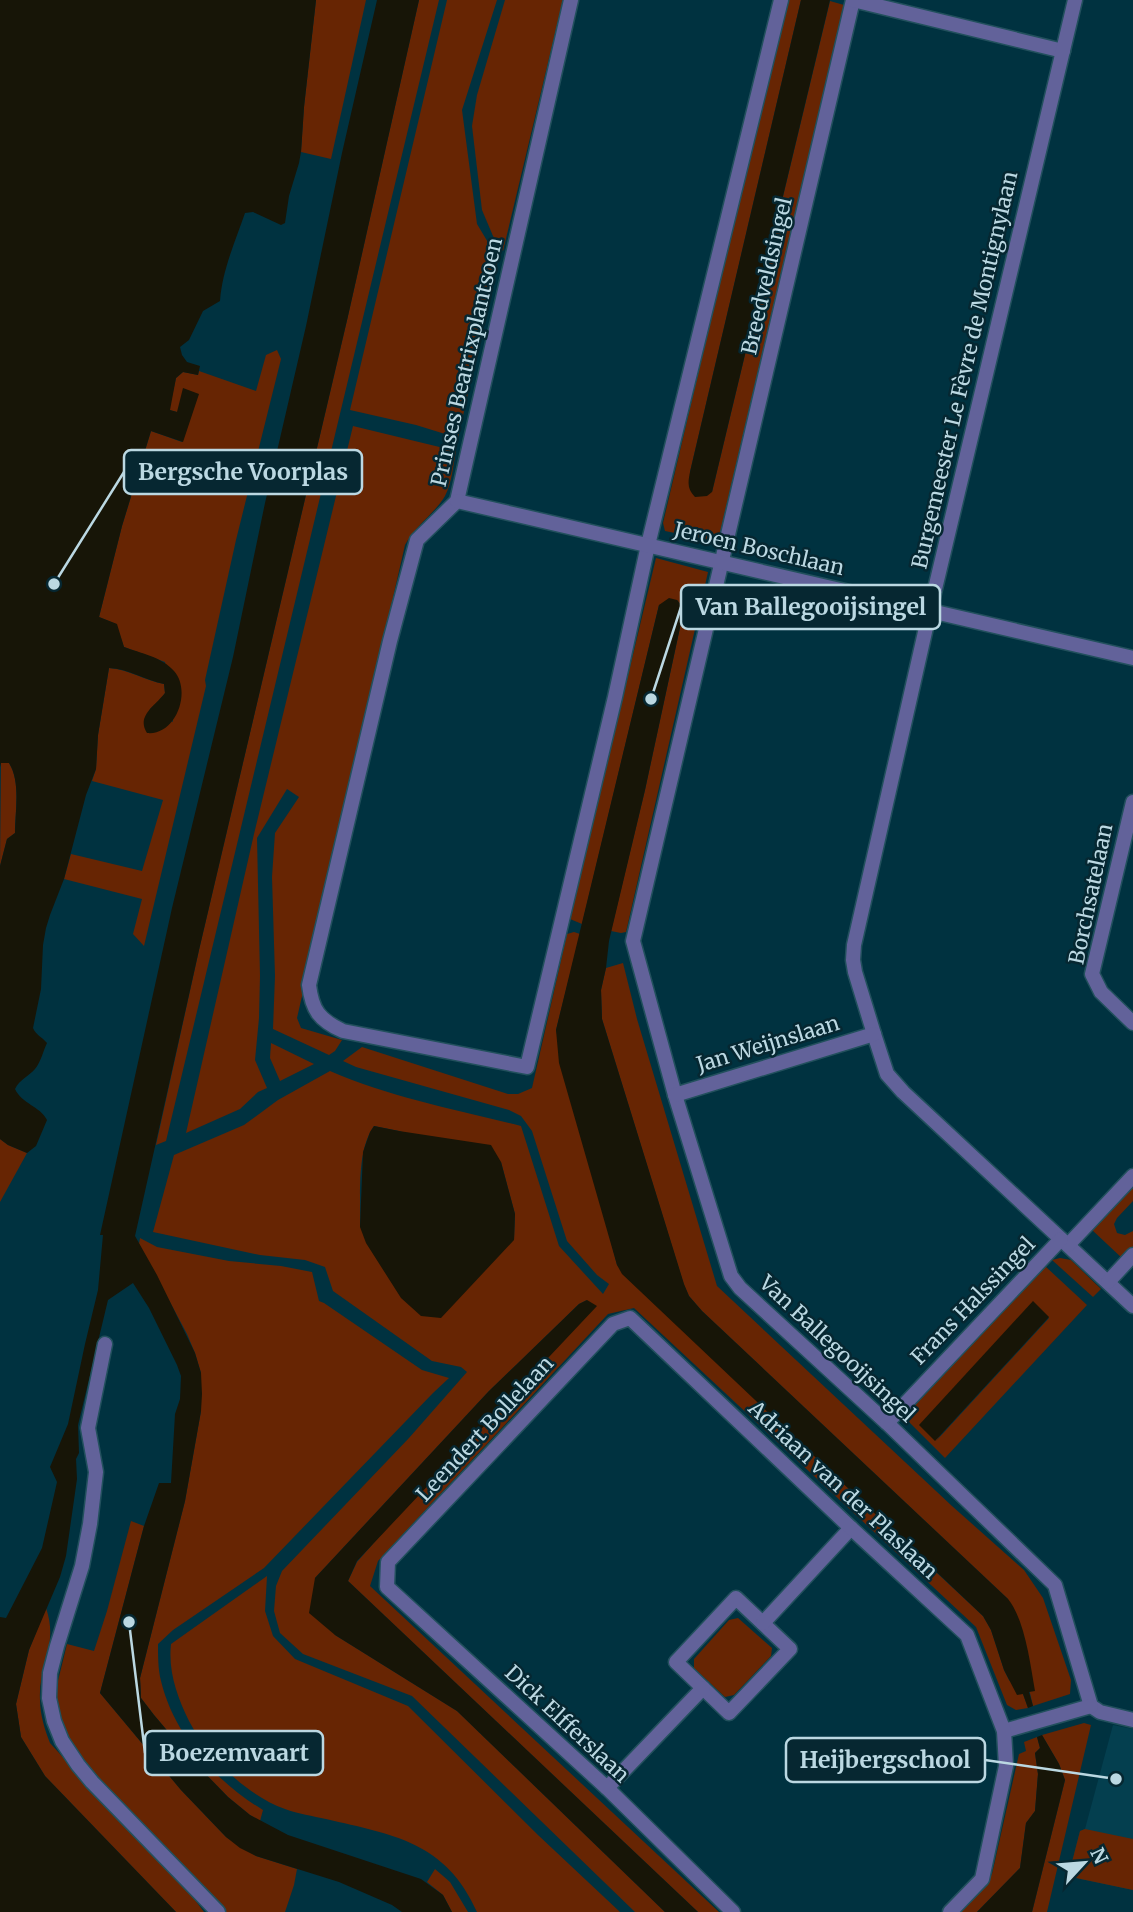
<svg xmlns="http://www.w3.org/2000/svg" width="1133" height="1912" font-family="Merriweather,serif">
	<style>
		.built { fill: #043f4f }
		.green { fill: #672503; fill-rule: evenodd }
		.water { fill: #171507 }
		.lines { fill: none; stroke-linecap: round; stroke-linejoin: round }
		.street-casing { stroke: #22505d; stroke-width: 17 }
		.street { stroke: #62629a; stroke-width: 14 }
		.labels { text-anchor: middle; stroke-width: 5; stroke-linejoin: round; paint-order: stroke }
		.street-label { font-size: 21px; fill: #bbd8e2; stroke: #062731 }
		.leader { fill: none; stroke: #bbd8e2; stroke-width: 2.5 }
		.callout-dot { fill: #bbd8e2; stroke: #062731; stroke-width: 2.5 }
		.callout { fill: #062731; stroke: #bbd8e2; stroke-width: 2.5 }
		.callout-label { font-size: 23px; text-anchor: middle; font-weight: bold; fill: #bbd8e2 }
	</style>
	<rect width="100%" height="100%" fill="#003240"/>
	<polygon class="built" points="1113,1725 1133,1729 1133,1890 1076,1878 1072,1862 1080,1831 1085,1829"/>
	<g class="green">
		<polygon points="316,0 366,0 331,159 301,152 304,107"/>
		<polygon points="419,0 439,0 166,1141 156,1145 199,950 348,316"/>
		<polygon points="447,0 497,0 462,110 477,224 498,259 458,438 416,425 350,410"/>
		<polygon points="505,0 563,0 503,251 493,236 482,210 472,126 477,95"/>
		<polygon points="786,0 801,0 690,472 712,492 830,1 844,5 719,537 715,541 665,531 663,523"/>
		<path d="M277,350L281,359L236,540L205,680L206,686L144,946L133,934L142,899L64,879L71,854L142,871L163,800L92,781L96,769L98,735L109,668C131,670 143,680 164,684L165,693L158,702L150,709L173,722L165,662L124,647L116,624L99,617L122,526L151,431L182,442L177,412L169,410L176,378L183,372L198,375L199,371L256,391L266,355Z"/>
		<path d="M353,426L456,451C453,466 452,482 445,496C436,512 415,526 405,545L297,1018L301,1028L342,1040L335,1051L329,1055L273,1029L275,976L272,877L275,833L299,797L287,789L257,838L260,976L259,1018L255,1060L267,1088L258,1092L240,1109L186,1133L254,834Z"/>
		<polygon points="656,558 708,572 626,932 621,933 611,931 645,790 684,609 677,600 659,605 582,924 570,919"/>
		<path d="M1,762L9,763C21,782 15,811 15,833L7,839L0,866Z"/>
		<path d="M574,932L580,934L556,1030L617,1265L923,1560L983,1616L991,1630L1004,1670L1009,1680L1023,1694L1028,1708L1016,1710L1007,1705L976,1627L634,1308L608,1314L378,1561L370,1586L719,1912H698L348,1581L357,1562L587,1300L579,1304L489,1391L315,1578L335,1635L457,1711L665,1912H635L412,1696L303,1654L280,1633L274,1611L276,1586L282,1571L409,1438L467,1372L461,1367L432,1361L333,1291L325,1267L305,1260L260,1255L153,1232L174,1155L244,1125L278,1100L330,1071C390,1097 457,1110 521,1126L559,1246L603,1294L609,1284L597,1275L567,1241L532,1131L521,1116L509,1110L356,1067L343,1061L362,1047L508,1094H518L532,1088L567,934ZM374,1126L399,1131L501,1162L515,1214L514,1240L360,1227C361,1197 356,1151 374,1126Z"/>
		<polygon points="623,963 637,1019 717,1286 952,1506 1024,1570 1043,1598 1071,1680 1070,1694 1033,1706 1008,1599 702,1311 689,1296 684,1285 602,1019 601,990 606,968"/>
		<polygon points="271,1043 314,1064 280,1081 270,1058"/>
		<polygon points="0,1139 8,1145 27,1153 0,1202"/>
		<polygon points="1133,1185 1133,1201 1117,1218 1114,1224 1117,1233 1125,1235 1133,1231 1133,1248 1123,1259 1091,1229"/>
		<path d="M140,1238L157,1247L229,1261L281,1266L312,1272L319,1301L324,1303L422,1370L449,1378L433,1393L264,1568L173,1630L158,1644C158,1656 158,1669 161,1681C174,1735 216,1782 263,1810L260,1821L250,1815L228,1797L192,1760L154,1715L141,1698L140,1678L185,1501L201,1411V1373L195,1353L187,1334L139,1244Z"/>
		<polygon points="1060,1258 1071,1260 1101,1289 1093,1297 1052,1260"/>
		<path d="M1045,1266L1087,1305L945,1458L904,1417ZM1033,1302L1049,1318L936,1441Z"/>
		<polygon points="131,1521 144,1526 100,1693 181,1790 226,1837 256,1856 297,1869 294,1885 285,1912 224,1912 105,1790 71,1745 60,1720 55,1693 67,1644 94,1651 107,1611"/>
		<path d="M267,1576L265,1611L273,1636L295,1659L408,1706L538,1835L620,1912H477C446,1842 394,1835 326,1819C313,1816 298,1814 285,1809C246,1795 208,1757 189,1721C177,1697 168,1671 171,1644Z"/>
		<path d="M46,1608C59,1646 38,1665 40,1700C40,1715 45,1730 50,1743L118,1818L189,1892L204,1912H176L45,1776L21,1737L16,1704L29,1650Z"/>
		<polygon points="738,1618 772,1648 771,1656 734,1695 725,1697 694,1668 694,1659 729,1620"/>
		<polygon points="1084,1723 1091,1725 1047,1912 1032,1912 1065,1780 1059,1764 1042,1735"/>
		<polygon points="1037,1737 1040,1748 1035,1753 1038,1774 1035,1811 1026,1823 1020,1868 977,1912 961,1912 977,1895 992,1874 1019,1754 1026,1751 1024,1742"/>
		<polygon points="1085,1829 1133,1839 1133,1890 1076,1878 1072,1862 1080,1831"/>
		<polygon points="435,1869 450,1882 468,1912 452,1912 443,1895 427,1882"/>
	</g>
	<g class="water">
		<path d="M0,0H316L304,107L301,152L299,163L289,196L285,223L281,225L253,212L245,213C235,242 222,271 220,301L203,311L189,340L180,347L182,355L187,362L200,366L198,375L183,372L176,378L170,410L177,412L183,388L199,394L183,442L151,431L122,526L99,617L117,624L124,647C140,653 162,657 174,671C192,691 176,736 147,733C136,716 155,706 165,693L164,684C145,680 129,669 109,668L98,735L96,769L86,795L64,879L50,915L46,928L43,945L41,989L33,1028C36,1035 42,1037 47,1043C43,1051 41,1062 35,1069C28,1077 20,1079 15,1089C22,1104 40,1106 47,1120L36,1146L27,1153L8,1145L0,1139V866L7,839L15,833C15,812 21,782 9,763H1L0,767Z"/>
		<polygon points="377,0 419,0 348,316 199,950 135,1236 157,1275 195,1353 201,1373 202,1394 201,1411 185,1501 140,1678 141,1698 154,1715 192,1760 228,1797 250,1815 288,1835 421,1879 443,1895 452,1912 402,1912 392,1905 339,1882 256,1856 240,1848 226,1837 181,1790 100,1693 144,1526 159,1483 171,1483 175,1414 180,1399 181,1376 177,1365 149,1308 133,1283 108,1300 78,1425 79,1453 76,1459 77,1479 66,1556 60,1577 29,1650 16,1704 21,1737 45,1776 176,1912 0,1912 0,1617 6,1618 42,1548 57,1482 50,1467 68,1424 85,1344 98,1290 103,1235 100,1235 172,908 233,657 265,503 306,326 342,153"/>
		<path d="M801,0H830L712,492L707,496L695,497C687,489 688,482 690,472Z"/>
		<path d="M669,598L677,600L684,609L645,790L609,941L606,968L601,990L602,1019L684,1284L689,1296L702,1311L1008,1599C1025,1620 1030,1663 1035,1691L1029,1692L1033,1706L1028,1708L1023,1694L1017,1695L1004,1670L991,1630L983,1616L622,1274L617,1265L559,1063L556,1030L659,605Z"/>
		<polygon points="374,1126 399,1131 491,1145 501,1162 515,1214 514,1240 441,1318 421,1316 401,1298 366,1243 360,1227 363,1152 370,1132"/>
		<polygon points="587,1300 597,1306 357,1561 348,1581 698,1912 665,1912 457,1711 335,1635 309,1613 315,1578 489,1391 579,1304"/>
		<polygon points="1033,1301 1049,1317 935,1441 919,1425"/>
		<polygon points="1042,1735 1059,1764 1065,1780 1032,1912 977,1912 1020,1868 1026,1823 1035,1811 1038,1774 1035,1753 1040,1748 1037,1737"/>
	</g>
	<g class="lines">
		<g class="street-casing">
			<g id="street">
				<path d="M571,0L457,501L417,540L390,641L309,985C312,1010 319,1020 343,1031L527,1067L615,697L648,545L781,0"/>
				<polyline points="853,0 633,941 675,1095 731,1276 740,1288 887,1423 1055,1585 1091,1706 1100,1712 1133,1720"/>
				<polyline points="853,0 1063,51"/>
				<polyline points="1075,0 930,610 854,945 853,960 855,972 874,1034 887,1074 903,1092 1133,1306"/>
				<polyline points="457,501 1133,658"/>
				<polyline points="1133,802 1092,974 1101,992 1133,1023"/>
				<polyline points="675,1095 874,1034"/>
				<polyline points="1068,1245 1133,1176"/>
				<polyline points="1108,1282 1133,1255"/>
				<polyline points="105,1344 88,1428 96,1472 90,1524 82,1566 57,1646 50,1673 49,1698 54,1721 62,1741 78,1765 92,1782 218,1912"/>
				<polyline points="887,1423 1061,1239"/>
				<polygon points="736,1598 790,1649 729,1713 676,1662"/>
				<polyline points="763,1623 851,1528"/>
				<polyline points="1004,1731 1091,1706"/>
				<polyline points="607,1788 703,1688"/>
				<polyline points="733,1912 607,1788 387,1587 388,1562 613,1324 630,1318 851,1528 967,1635 1004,1731 1006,1766 982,1879 950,1912"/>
			</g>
		</g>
		<use href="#street" class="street"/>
	</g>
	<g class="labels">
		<g class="street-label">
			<text transform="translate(767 276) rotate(-77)" y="7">Breedveldsingel</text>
			<text transform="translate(467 362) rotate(-77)" y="7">Prinses Beatrixplantsoen</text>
			<text transform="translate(965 370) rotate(-77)" y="7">Burgemeester Le Fèvre de Montignylaan</text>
			<text transform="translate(759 549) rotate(13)" y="7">Jeroen Boschlaan</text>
			<text transform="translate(1091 894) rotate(-78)" y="7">Borchsatelaan</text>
			<text transform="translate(768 1044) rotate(-17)" y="7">Jan Weijnslaan</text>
			<text transform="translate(973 1301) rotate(-46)" y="7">Frans Halssingel</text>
			<text transform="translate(837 1349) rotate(43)" y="7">Van Ballegooijsingel</text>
			<text transform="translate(485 1429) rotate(-47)" y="7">Leendert Bollelaan</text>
			<text transform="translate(843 1490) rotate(43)" y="7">Adriaan van der Plaslaan</text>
			<text transform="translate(567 1724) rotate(43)" y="7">Dick Elfferslaan</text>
		</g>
	</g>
	<path class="leader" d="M54 584L124 472M651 699L681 607M129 1622L145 1753M1116 1779L985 1760"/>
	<g class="callout-dot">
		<circle cx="54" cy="584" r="7"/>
		<circle cx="651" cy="699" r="7"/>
		<circle cx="129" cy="1622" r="7"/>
		<circle cx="1116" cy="1779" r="7"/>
	</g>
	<g class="callout">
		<rect x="124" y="450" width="238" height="44" rx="7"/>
		<rect x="681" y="585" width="259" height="44" rx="7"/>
		<rect x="145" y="1731" width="178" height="44" rx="7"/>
		<rect x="786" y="1738" width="199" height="44" rx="7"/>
	</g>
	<g class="callout-label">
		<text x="243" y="480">Bergsche Voorplas</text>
		<text x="811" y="615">Van Ballegooijsingel</text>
		<text x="234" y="1761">Boezemvaart</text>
		<text x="885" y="1768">Heijbergschool</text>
	</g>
	<g transform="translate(1084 1863) rotate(64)" stroke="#062731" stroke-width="5" paint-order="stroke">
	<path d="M0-5L12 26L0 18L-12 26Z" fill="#bbd8e2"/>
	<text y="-10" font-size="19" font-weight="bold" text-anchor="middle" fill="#bbd8e2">N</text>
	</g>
</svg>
